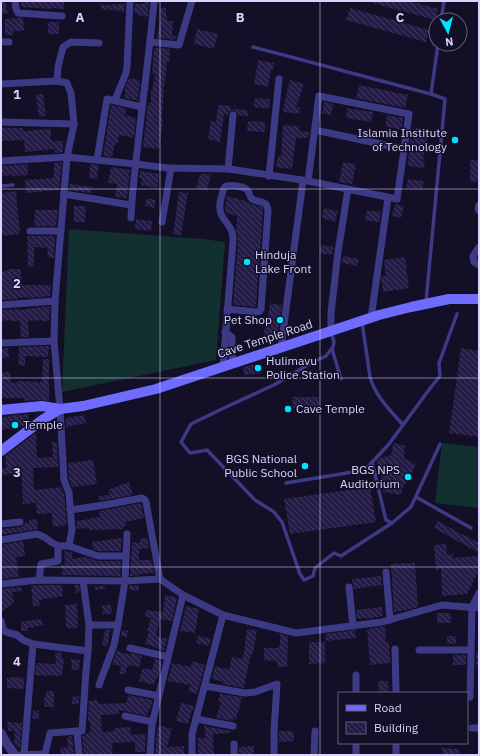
<svg xmlns="http://www.w3.org/2000/svg" width="480" height="756" font-family="'IBM Plex Sans',sans-serif">
	<style>
		.grass { fill: #12302f }
		.building { fill: url(#building-back-hatch) }
		.lines { fill: none; stroke-linecap: round; stroke-linejoin: round }
		.service { stroke: #3d3a85; stroke-width: 3.5 }
		.minor { stroke: #3d3a85; stroke-width: 7 }
		.tertiary { stroke: #3d3a85; stroke-width: 9 }
		.secondary { stroke: #6f6bff; stroke-width: 10 }
		.grid { fill: none; stroke: #d9d4ff; stroke-width: 1; stroke-opacity: 0.55 }
		.poi-dot { fill: #00e5ff; stroke: #130f26; stroke-width: 1.5 }
		.labels { text-anchor: middle; stroke-width: 3; stroke-linejoin: round; paint-order: stroke }
		.poi-label { font-size: 12px; fill: #d9d4ff; stroke: #130f26; text-anchor: end }
		.street-label { font-size: 12px; fill: #d9d4ff; stroke: #130f26 }
		.grid-label { font-size: 13px; text-anchor: middle; font-weight: bold; fill: #d9d4ff; stroke: #130f26; stroke-width: 3; stroke-linejoin: round; paint-order: stroke }
	</style>
	<defs>
		<pattern id="building-back-hatch" width="6" height="6" patternUnits="userSpaceOnUse"><rect width="6" height="6" fill="#241b47"/><path d="M-1 5l2 2M0 0l6 6M5-1l2 2" fill="none" stroke="#433b63"/></pattern>
	</defs>
	<rect width="100%" height="100%" fill="#130f26"/>
	<g class="grass">
		<polygon points="69,229 203,239 225,242 216,360 62,392"/>
		<polygon points="442,443 479,447 479,508 435,503"/>
	</g>
	<g class="building">
		<polygon points="1,1 5,1 8,13 1,14"/>
		<polygon points="21,1 64,1 64,9 51,8 51,9 21,7"/>
		<polygon points="144,1 149,1 148,17 137,15 138,13 134,13 135,4 144,4"/>
		<polygon points="374,1 409,1 438,9 435,20 373,3"/>
		<polygon points="125,4 124,13 122,13 122,11 101,9 101,5"/>
		<polygon points="160,8 166,8 167,21 173,21 172,36 176,36 175,40 157,38 161,15"/>
		<polygon points="350,8 429,30 426,42 346,20"/>
		<polygon points="17,18 23,18 24,31 13,31 13,35 5,35 5,19"/>
		<rect x="48" y="22" width="11" height="12"/>
		<polygon points="197,29 218,34 214,49 194,44"/>
		<polygon points="156,48 170,49 169,62 167,62 166,73 164,86 162,119 163,119 159,149 143,147 148,103 151,103 151,91 152,91 155,74 152,74 154,49 156,49"/>
		<polygon points="258,60 274,63 273,70 271,70 268,87 254,84"/>
		<polygon points="129,78 140,80 138,101 125,98 125,88"/>
		<polygon points="290,80 304,84 296,107 300,107 299,114 283,112 285,99"/>
		<polygon points="359,85 408,95 405,108 356,98"/>
		<polygon points="43,94 46,116 39,117 36,95"/>
		<polygon points="255,98 270,99 269,109 254,107"/>
		<polygon points="324,102 333,104 331,115 322,113"/>
		<polygon points="111,105 126,108 125,115 136,118 134,138 119,135 118,143 115,143 112,157 103,156"/>
		<polygon points="218,105 231,106 231,109 248,110 248,116 238,115 236,111 233,110 229,112 228,115 224,114 220,142 208,139 211,121 216,122"/>
		<polygon points="347,108 373,112 371,122 346,118"/>
		<polygon points="387,115 403,118 402,130 385,126"/>
		<polygon points="248,121 265,122 265,132 247,131"/>
		<polygon points="283,125 299,126 299,131 309,132 308,138 296,138 292,169 276,167 278,156 281,156"/>
		<polygon points="1,128 23,128 23,131 51,129 51,141 63,141 63,152 55,153 55,149 53,149 25,152 24,140 1,141"/>
		<polygon points="416,128 430,130 429,138 427,138 423,161 425,162 424,168 408,166 410,139 414,140"/>
		<polygon points="470,160 479,160 479,181 470,182"/>
		<polygon points="62,162 59,190 26,193 25,180 54,178 54,163"/>
		<polygon points="343,162 356,164 352,184 339,182"/>
		<polygon points="27,164 28,175 13,176 13,175 1,176 1,166"/>
		<polygon points="90,164 99,165 97,179 89,178"/>
		<polygon points="111,167 130,170 127,198 115,197 117,184 108,183"/>
		<polygon points="140,171 159,174 157,188 141,185 142,178 139,178"/>
		<polygon points="200,174 211,174 207,191 196,188"/>
		<polygon points="408,179 424,181 422,189 406,187"/>
		<polygon points="70,184 92,187 91,193 69,190"/>
		<polygon points="16,191 20,234 1,236 1,193"/>
		<polygon points="179,192 188,193 181,236 173,234"/>
		<polygon points="227,196 248,202 253,205 262,207 263,209 256,307 233,305 238,241 236,229 237,216 226,213 225,208"/>
		<polygon points="146,198 156,200 154,208 145,206"/>
		<polygon points="395,204 404,206 401,218 392,216"/>
		<polygon points="74,206 86,206 85,222 74,222"/>
		<polygon points="324,208 338,211 335,222 322,218"/>
		<polygon points="35,210 58,210 56,226 34,226"/>
		<polygon points="367,210 381,212 379,222 365,220"/>
		<polygon points="136,219 152,221 151,231 135,229"/>
		<polygon points="27,235 30,236 55,236 54,258 47,257 48,248 34,247 34,266 28,267"/>
		<polygon points="321,245 333,247 332,255 319,253"/>
		<polygon points="343,256 359,259 357,266 342,263"/>
		<polygon points="405,257 407,267 406,267 409,288 383,292 381,280 382,276 386,276 384,260"/>
		<polygon points="8,269 21,269 22,285 51,285 50,296 33,298 17,297 17,299 1,300 1,272 8,271"/>
		<polygon points="270,303 282,305 277,337 264,335 265,323 267,323"/>
		<polygon points="50,306 49,321 42,321 42,320 28,321 29,337 21,337 20,321 11,321 11,320 1,321 1,310 18,309 18,310"/>
		<polygon points="49,346 48,357 27,356 25,357 25,366 18,365 19,347"/>
		<polygon points="1,348 8,348 9,357 1,358"/>
		<polygon points="461,348 479,351 479,437 449,433"/>
		<polygon points="43,359 49,359 49,401 42,400 24,401 24,398 1,398 1,372 10,372 11,383 17,383 17,381 42,382"/>
		<polygon points="261,363 262,373 244,375 243,367"/>
		<polygon points="292,397 319,397 319,407 293,408"/>
		<polygon points="28,414 29,422 23,426 1,430 1,418 14,415"/>
		<polygon points="84,415 86,423 66,427 66,418"/>
		<polygon points="35,433 36,433 37,458 53,457 52,442 57,442 58,467 33,468 34,490 61,487 64,494 67,525 53,527 52,513 37,514 36,503 23,504 21,471 1,476 1,469 7,468 5,456"/>
		<polygon points="394,443 405,446 404,458 416,465 402,489 401,495 383,492 384,486 377,462 380,458 391,455 393,445"/>
		<polygon points="93,460 97,484 72,487 69,479 68,463"/>
		<polygon points="129,482 133,495 99,501 98,496 110,495 108,490"/>
		<polygon points="370,487 376,522 290,534 284,499"/>
		<polygon points="141,503 144,518 126,522 126,526 124,526 123,529 90,530 90,528 77,529 76,521 90,519 90,518 100,517 99,511"/>
		<polygon points="37,519 38,529 1,535 1,529 21,527 23,526 25,523 29,523 29,520"/>
		<polygon points="438,521 465,536 466,536 479,543 479,553 434,528"/>
		<polygon points="147,537 149,548 139,549 139,560 151,560 154,573 140,574 140,575 130,576 132,542 140,543 140,539"/>
		<polygon points="122,538 121,551 99,551 93,549 92,542"/>
		<polygon points="23,541 25,556 16,557 19,577 1,579 1,545"/>
		<polygon points="446,544 447,555 453,554 453,558 478,556 479,570 467,594 442,596 441,569 436,570 434,545"/>
		<polygon points="64,551 72,552 72,559 86,557 98,561 121,561 120,576 63,575 61,565 65,564"/>
		<polygon points="415,563 418,607 402,611 394,612 391,564"/>
		<polygon points="381,576 382,585 354,589 352,579"/>
		<polygon points="39,585 62,585 63,596 39,600 40,606 33,606 31,586"/>
		<polygon points="74,585 79,585 80,592 76,593"/>
		<polygon points="139,585 139,591 129,590 129,586"/>
		<polygon points="95,586 105,586 105,589 95,590"/>
		<polygon points="21,587 22,591 12,592 14,602 1,613 1,589"/>
		<polygon points="165,595 177,597 172,621 160,619 156,636 167,639 164,651 158,649 158,648 145,644 149,632 147,631 151,618 145,617 146,610 163,612"/>
		<polygon points="77,604 78,628 66,628 65,605"/>
		<polygon points="102,605 111,605 112,614 103,614"/>
		<polygon points="186,606 199,609 195,633 180,631"/>
		<polygon points="382,607 383,616 367,619 367,618 357,619 356,610"/>
		<rect x="437" y="613" width="14" height="10"/>
		<polygon points="41,619 43,625 28,628 28,631 21,631 21,622"/>
		<polygon points="385,626 386,642 389,641 390,663 370,665 367,629"/>
		<polygon points="247,629 257,630 253,654 251,654 244,688 222,684 223,682 212,679 215,666 229,670 232,657 243,659"/>
		<polygon points="105,630 110,630 108,646 102,645"/>
		<polygon points="122,630 128,631 127,637 121,636"/>
		<polygon points="355,630 356,638 326,641 325,634"/>
		<polygon points="280,634 288,636 287,667 277,667 277,661 264,660 264,648 278,648 278,646 280,646"/>
		<polygon points="198,636 211,639 209,646 196,643"/>
		<rect x="447" y="636" width="9" height="8"/>
		<polygon points="309,642 325,642 325,663 309,664"/>
		<polygon points="117,651 131,655 131,653 142,656 139,667 128,665 125,674 119,674 121,666 112,664"/>
		<polygon points="55,652 61,653 62,658 64,658 62,676 47,675 47,676 35,675 36,663 56,664"/>
		<rect x="476" y="652" width="3" height="13"/>
		<rect x="453" y="655" width="13" height="10"/>
		<polygon points="71,659 80,660 79,670 72,670"/>
		<polygon points="155,659 162,661 158,679 156,678 154,685 139,681 143,668 152,670"/>
		<polygon points="192,661 205,665 197,694 188,691 190,685 168,681 172,663 191,667"/>
		<polygon points="15,677 24,678 24,689 7,688 7,678"/>
		<polygon points="378,681 388,681 389,693 379,693"/>
		<polygon points="46,691 54,691 54,707 45,707 44,697 46,697"/>
		<polygon points="220,694 242,697 236,720 233,719 233,721 216,718 221,702 218,701"/>
		<polygon points="128,695 153,700 150,709 149,709 147,716 119,710 119,714 101,715 102,732 114,731 114,728 130,727 131,735 146,734 145,752 135,752 135,742 112,743 113,755 84,755 82,736 85,735 87,733 91,732 90,721 88,721 88,717 89,701 97,700 98,704 126,703"/>
		<polygon points="79,696 79,704 72,704 72,697"/>
		<polygon points="181,703 194,706 192,713 191,713 188,724 176,721"/>
		<polygon points="39,710 39,719 32,719 33,711"/>
		<polygon points="7,722 13,722 14,723 22,723 20,748 18,748 14,743 15,731 8,731"/>
		<polygon points="158,725 172,729 167,747 184,746 184,755 155,755 157,731"/>
		<polygon points="204,726 231,731 230,733 213,734 214,755 198,755 198,738 206,738"/>
		<polygon points="279,731 293,731 294,741 279,742"/>
		<polygon points="72,736 74,755 61,755 60,748 68,747 67,737"/>
		<polygon points="254,746 254,755 239,755 239,747"/>
		<polygon points="442,748 459,749 459,755 442,755"/>
	</g>
	<g class="lines">
		<g class="service">
			<polyline points="441,20 444,1"/>
			<polyline points="253,47 431,94 445,99 426,302"/>
			<polyline points="431,94 438,44"/>
			<polyline points="1,186 13,185"/>
			<path d="M362,322L370,377C375,396 391,411 403,425"/>
			<polyline points="331,332 334,342 333,347 326,356 311,363 274,385 226,407 191,424 181,442 190,453 207,450 255,500 274,512 282,522 300,574 304,580 313,576 315,568 334,553 341,556 392,523"/>
			<polyline points="332,349 341,379"/>
			<polyline points="372,462 386,520 392,523 411,507 440,444"/>
			<polyline points="286,483 365,470 389,444 431,387 440,376 439,363 457,314"/>
			<polyline points="416,497 471,528"/>
		</g>
		<g class="minor">
			<polyline points="15,1 16,9 18,13 62,16"/>
			<polyline points="1,42 9,42"/>
			<polyline points="150,42 179,45 192,1"/>
			<polyline points="57,81 58,67 63,47 71,42 99,43"/>
			<polyline points="1,84 57,81 67,83 71,93 74,124 67,157 55,301 54,341 60,409 64,480 69,493 72,530 69,546"/>
			<polyline points="115,100 126,73 127,67 130,1"/>
			<polyline points="1,122 74,124"/>
			<polyline points="315,130 404,149"/>
			<polyline points="97,160 107,99 142,107"/>
			<polyline points="1,161 67,157 136,164 168,168 229,169 308,181 397,199 409,114 319,96 308,181"/>
			<polyline points="228,169 233,115"/>
			<polyline points="269,176 279,79"/>
			<polyline points="64,194 131,205"/>
			<polyline points="479,205 478,208 479,211"/>
			<path d="M131,218C132,193 135,169 138,144C143,96 150,49 154,1"/>
			<polyline points="162,222 171,168"/>
			<polyline points="30,231 61,231"/>
			<polyline points="479,247 473,256 474,262 479,265"/>
			<polyline points="1,305 55,301"/>
			<polyline points="371,318 388,198"/>
			<polyline points="331,331 331,313 338,252 348,189"/>
			<polyline points="225,332 232,337 232,364"/>
			<polyline points="1,343 54,341"/>
			<polyline points="281,347 303,181"/>
			<path d="M223,367L233,241C233,238 233,235 232,232C228,221 218,217 220,204C220,201 221,198 222,195C224,184 227,185 237,186C240,187 244,187 246,189C250,191 249,197 252,199C260,204 267,199 268,211L261,309L260,311L257,312L227,309"/>
			<polyline points="70,510 104,505 142,498 145,500 146,502 160,579 183,595 223,615 296,633 382,622 442,605 479,608"/>
			<polyline points="1,524 20,522"/>
			<polyline points="1,540 37,534 44,537 51,542 58,546 69,546 98,556 126,556"/>
			<polyline points="386,572 390,620"/>
			<polyline points="39,580 41,564 58,561 58,546"/>
			<polyline points="83,581 89,625"/>
			<polyline points="1,584 39,580 125,581 127,534"/>
			<polyline points="349,587 353,626"/>
			<polyline points="1,621 3,629 6,632 17,635 23,640 33,644"/>
			<polyline points="130,648 168,657"/>
			<polyline points="395,649 396,693"/>
			<polyline points="419,650 471,650"/>
			<polyline points="356,675 356,693"/>
			<polyline points="99,685 114,645 118,625 125,581 160,579"/>
			<polyline points="205,686 245,693 255,692 277,684 274,731 274,755"/>
			<polyline points="128,690 159,696"/>
			<polyline points="470,697 472,607 479,593"/>
			<polyline points="125,716 153,722"/>
			<polyline points="196,719 233,726"/>
			<polyline points="472,728 479,728"/>
			<polyline points="356,743 356,755"/>
			<polyline points="396,743 396,755"/>
			<polyline points="20,755 45,754 50,733 77,731"/>
			<polyline points="24,755 33,644 88,651"/>
			<polyline points="79,755 77,731 82,731 86,671 88,651 89,625 118,625"/>
			<polyline points="150,755 152,724 183,595"/>
			<polyline points="192,755 192,734 223,615"/>
			<polyline points="234,755 234,744"/>
			<polyline points="314,755 315,731"/>
		</g>
		<polyline class="tertiary" points="1,733 7,744 15,755"/>
		<g class="secondary">
			<polyline points="1,410 42,406 60,409"/>
			<polyline points="1,451 42,420 60,409 83,406 156,389 379,315 411,307 449,299 479,299"/>
		</g>
	</g>
	<path class="grid" d="M160,1V755M320,1V755M1,189H479M1,378H479M1,567H479"/>
	<g class="poi-dot">
		<circle cx="455" cy="140" r="4"/>
		<circle cx="247" cy="262" r="4"/>
		<circle cx="280" cy="320" r="4"/>
		<circle cx="258" cy="368" r="4"/>
		<circle cx="288" cy="409" r="4"/>
		<circle cx="15" cy="425" r="4"/>
		<circle cx="305" cy="466" r="4"/>
		<circle cx="408" cy="477" r="4"/>
	</g>
	<g class="labels">
		<g class="poi-label">
			<text x="447" y="137">Islamia Institute<tspan x="447" dy="14">of Technology</tspan></text>
			<text x="255" y="259" text-anchor="start">Hinduja<tspan x="255" dy="14">Lake Front</tspan></text>
			<text x="272" y="324">Pet Shop</text>
			<text x="266" y="365" text-anchor="start">Hulimavu<tspan x="266" dy="14">Police Station</tspan></text>
			<text x="296" y="413" text-anchor="start">Cave Temple</text>
			<text x="23" y="429" text-anchor="start">Temple</text>
			<text x="297" y="463">BGS National<tspan x="297" dy="14">Public School</tspan></text>
			<text x="400" y="474">BGS NPS<tspan x="400" dy="14">Auditorium</tspan></text>
		</g>
		<g class="street-label">
			<text transform="translate(265 339) rotate(-18)" y="4">Cave Temple Road</text>
		</g>
	</g>
	<g class="grid-label">
		<text x="80" y="22">A</text>
		<text x="240" y="22">B</text>
		<text x="400" y="22">C</text>
		<text x="17" y="99">1</text>
		<text x="17" y="288">2</text>
		<text x="17" y="477">3</text>
		<text x="17" y="666">4</text>
	</g>
	<rect width="480" height="756" fill="none" stroke="#d9d4ff" stroke-width="4"/>
	<rect x="338" y="692" width="130" height="52" fill="#130f26" stroke="#625e7d"/>
	<rect x="346" y="705" width="20" height="6" fill="#6f6bff" stroke="#625e7d"/>
	<text x="374" y="712" font-size="12" fill="#d9d4ff">Road</text>
	<rect x="346" y="722" width="20" height="12" fill="url(#building-back-hatch)" stroke="#625e7d"/>
	<text x="374" y="732" font-size="12" fill="#d9d4ff">Building</text>
	<g transform="translate(448 32) rotate(173)"><circle r="19" fill="#130f26" stroke="#625e7d"/>
	<path d="M0-3L7 15L0 10L-7 15Z" fill="#00e5ff"/>
	<text y="-6" font-size="11" font-weight="bold" text-anchor="middle" fill="#d9d4ff">N</text>
	</g>
</svg>
